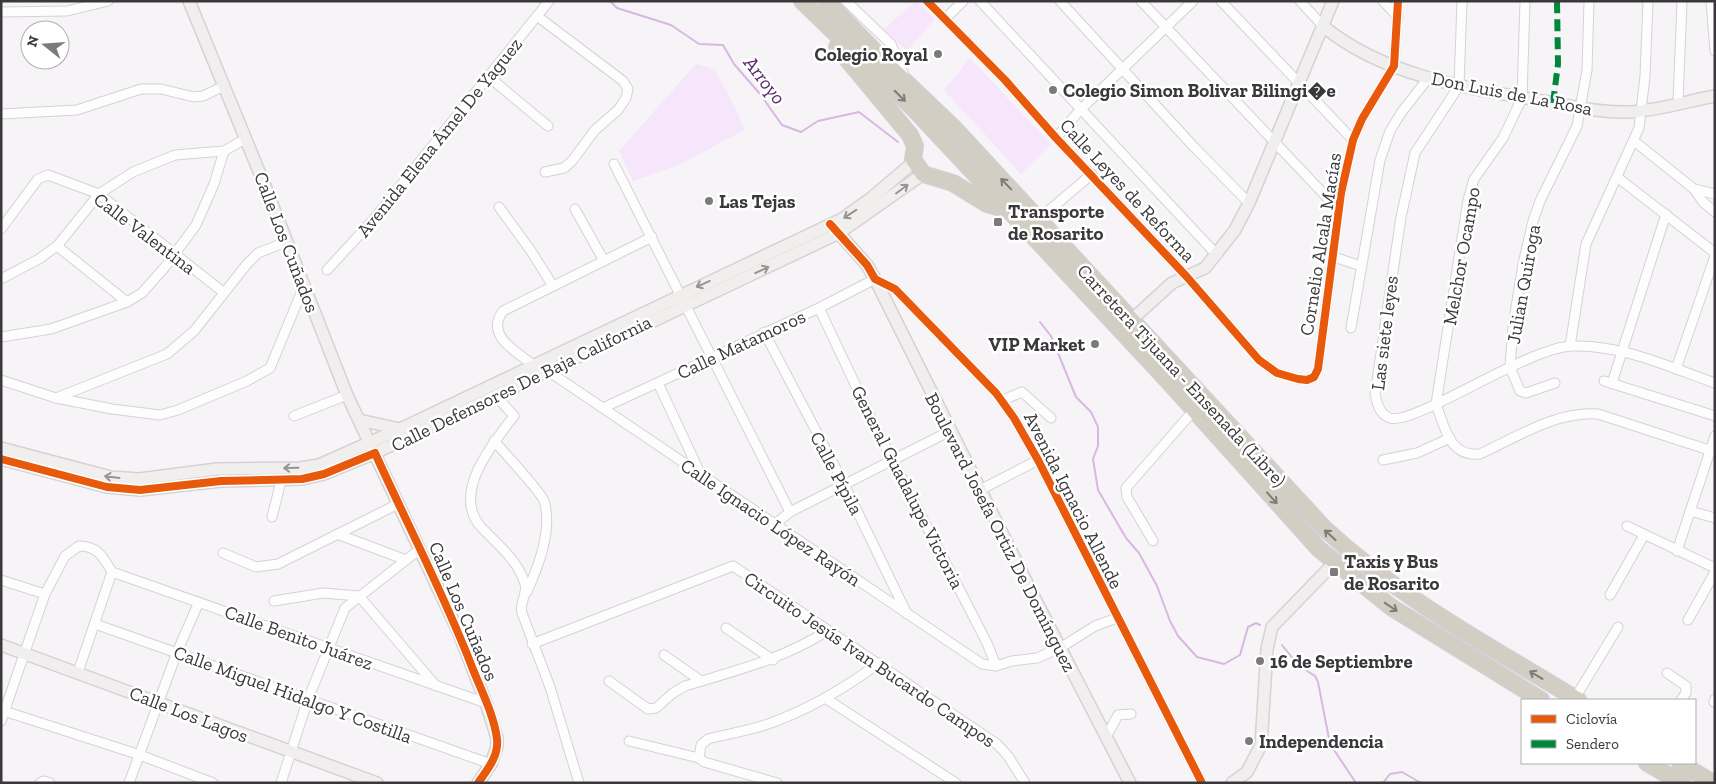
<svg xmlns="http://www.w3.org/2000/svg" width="1716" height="784" font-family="'Zilla Slab',serif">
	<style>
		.green { fill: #f6e6fb }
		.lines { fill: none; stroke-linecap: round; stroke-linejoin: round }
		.stream { stroke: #d8b8e0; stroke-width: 2 }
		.street-casing { stroke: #d5d2d5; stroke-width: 11 }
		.secondary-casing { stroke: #d5d2d5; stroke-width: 14 }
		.highway-casing { stroke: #d1cfd2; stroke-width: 18 }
		.street { stroke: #fefdfe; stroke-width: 9 }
		.secondary { stroke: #f0efed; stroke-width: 11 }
		.highway { stroke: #d2cec3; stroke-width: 15 }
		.quiet { stroke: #00873e; stroke-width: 6; stroke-dasharray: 12 6; stroke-linecap: butt }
		.cycleway-casing { stroke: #fff; stroke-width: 11 }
		.cycleway { stroke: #e8590c; stroke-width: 8 }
		.oneway { stroke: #7e7c78 }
		.oneway2 { stroke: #959494 }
		.poi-dot { fill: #7c7a7d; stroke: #fff; stroke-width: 2 }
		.labels { text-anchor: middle; stroke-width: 5; stroke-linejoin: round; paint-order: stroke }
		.poi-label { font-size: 19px; font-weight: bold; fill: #3a383b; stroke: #fff; text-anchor: start }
		.street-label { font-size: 19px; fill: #3a383b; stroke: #fff }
		.water-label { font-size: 20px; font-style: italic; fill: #592567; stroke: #fff }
	</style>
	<rect width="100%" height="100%" fill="#f7f4f8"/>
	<g class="green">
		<polygon points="916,1 935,19 907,51 884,29"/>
		<polygon points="970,58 1051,144 1021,174 944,90"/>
		<path d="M696,64L715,69C724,89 738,109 744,130L679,165L633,181L619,151Z"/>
	</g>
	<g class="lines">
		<g class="stream">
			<polyline points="610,1 617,8 671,25 699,44 723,45 734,64 760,94 782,125 801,132 818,121 859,112 898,142"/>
			<polyline points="1040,322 1051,336 1076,397 1091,412 1098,427 1098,446 1093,459 1098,490 1126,538 1139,553 1157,586 1170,621 1178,636 1197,657 1224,664 1240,655 1248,627 1256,623 1260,625"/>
			<polyline points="1282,645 1298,665 1315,676 1318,682 1330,744 1356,783"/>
			<polyline points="1383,783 1390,774 1402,772 1421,783"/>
		</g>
		<g class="street-casing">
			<g id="street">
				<polyline points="846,1 891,44 906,80"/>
				<polyline points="927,1 1005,80 1056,138 1187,277 1259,360 1277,373 1298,379 1307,380 1314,377 1318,369 1341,193 1353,140 1362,119 1394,66 1398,1"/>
				<polyline points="980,1 1217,255"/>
				<polyline points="1060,1 1194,147 1249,203"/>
				<polyline points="1141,1 1338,209"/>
				<polyline points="1221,1 1353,140"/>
				<polyline points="1300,1 1323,26"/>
				<polyline points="1383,1 1398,17"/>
				<path d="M1462,1L1459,86L1415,153L1401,217L1375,394C1377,403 1379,414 1390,418C1414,426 1528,347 1572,346C1621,344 1669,367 1715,383"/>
				<path d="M1525,1L1522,98L1503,138L1474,179L1468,200L1436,404C1445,428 1449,457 1480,454C1517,437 1556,411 1598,414L1715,452"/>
				<polyline points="1711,1 1715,51"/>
				<polyline points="1,12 67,11 108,1"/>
				<polyline points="537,16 623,81 628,89 626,98 618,110 595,130 572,161 564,168 545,172"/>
				<polyline points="945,19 963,1"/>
				<polyline points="489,77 548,126"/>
				<polyline points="1678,103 1682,1"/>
				<polyline points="1,114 77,110 141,89 161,89 194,97 203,96 224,86"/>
				<polyline points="1056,138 1080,110 1193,1"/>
				<polyline points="1634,141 1694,189 1715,194"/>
				<polyline points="614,164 790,512"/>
				<polyline points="1617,177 1715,253"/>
				<polyline points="1694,189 1703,202 1715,212"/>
				<polyline points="499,207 531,251 553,286"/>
				<polyline points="575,209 604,261"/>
				<polyline points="1039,219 1092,174"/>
				<polyline points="1,229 38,179 48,175 99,194 223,292"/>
				<polyline points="57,246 127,302"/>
				<polyline points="1331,256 1361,266"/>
				<polyline points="327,270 373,220 549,1"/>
				<polyline points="1,279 39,259 57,246 99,194 133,172 175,155 224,151 245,139"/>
				<polyline points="819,308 874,424 987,643 996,666"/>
				<polyline points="1351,328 1380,160 1390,131 1401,113 1429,77"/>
				<polyline points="764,332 844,484 907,614"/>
				<polyline points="1,337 51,329 127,302 142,293 165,267 196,225 214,184 224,151"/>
				<polyline points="1570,346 1586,244 1639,128 1645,76 1648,1"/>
				<path d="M532,364C515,351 485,335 503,311L652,237"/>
				<polyline points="1676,369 1715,256"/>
				<polyline points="548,371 982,664 996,666 1012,661 1037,658 1060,648 1095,626 1117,618"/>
				<polyline points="1,380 56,398 112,409 160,415 178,410 247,381 270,368 304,286"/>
				<polyline points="1604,381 1715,416"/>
				<polyline points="658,383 701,475"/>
				<polyline points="1555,383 1526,393 1520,391 1510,367 1513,326 1523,264 1533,221 1540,201 1577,126 1587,70 1589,1"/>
				<polyline points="1612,383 1666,214"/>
				<path d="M496,396L514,416C493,443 451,493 481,527C497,544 518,560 525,584C528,595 519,602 522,613L550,687L579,783"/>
				<polyline points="56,398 167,354 194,331 247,264 258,253 286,242"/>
				<polyline points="1003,400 1022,392 1051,418"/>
				<polyline points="605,407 819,308 875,279 895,289 996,393 1014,418 1038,460 1202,783"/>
				<polyline points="294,416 347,395"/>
				<path d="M494,441C503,451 541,492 544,501C553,530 538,567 527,592"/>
				<polyline points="1383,460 1417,453 1450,438"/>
				<polyline points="980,490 1038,460"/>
				<polyline points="1690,511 1715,518"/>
				<polyline points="272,517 281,481"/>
				<polyline points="774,525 790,512 950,431"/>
				<polyline points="1627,526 1715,568"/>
				<polyline points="337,534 406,560"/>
				<polyline points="1153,541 1127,497 1126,488 1194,410"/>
				<polyline points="1677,551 1715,436"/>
				<polyline points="223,553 256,567 278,564 398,504"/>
				<polyline points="112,572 486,703"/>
				<polyline points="1,580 45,594"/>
				<polyline points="1610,595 1644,535"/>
				<polyline points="274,601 323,593 359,596 436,686"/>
				<polyline points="1688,620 1715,572"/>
				<polyline points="95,624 491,764"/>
				<polyline points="726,628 773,660"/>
				<polyline points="532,644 733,566 997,744 1008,756 1025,783"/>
				<polyline points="664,655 701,681"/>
				<polyline points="78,672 112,572"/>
				<polyline points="1667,673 1686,686 1686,693 1681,700"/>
				<path d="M609,681L648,709L656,708L673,693L685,686C737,670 781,660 827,631"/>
				<polyline points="825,698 956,783"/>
				<polyline points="1575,698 1618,627"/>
				<polyline points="1714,702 1715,699"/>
				<polyline points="4,711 140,755 213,783"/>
				<path d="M1,721L45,594L65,556L79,546C98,546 103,557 112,572"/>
				<polyline points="1106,737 1118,715 1131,714"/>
				<polyline points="629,741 699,758"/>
				<polyline points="40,783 44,781 50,783"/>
				<polyline points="129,783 177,652 199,602"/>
				<polyline points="281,783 308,699 345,608 420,549"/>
				<path d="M777,783L704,762L699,758L701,745L708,739C728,734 748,731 768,724C808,710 845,688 879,663"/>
			</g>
		</g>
		<g class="secondary-casing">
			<g id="secondary">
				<polyline points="189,1 265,186 347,395 458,631 486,703 497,738 497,746 491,764 478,783"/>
				<path d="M1323,26C1383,76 1467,88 1543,101C1571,106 1600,113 1629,112C1656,111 1688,101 1715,96"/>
				<polyline points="834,228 867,265 875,279 1035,599 1130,783"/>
				<polyline points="1127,324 1172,283 1205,268 1235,230 1249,203 1333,1"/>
				<polyline points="359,420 400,429"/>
				<polyline points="1,448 111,477 139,479 217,469 300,468 319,465 400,429 842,219 870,199 909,166 913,159"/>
				<polyline points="1,459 107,487 140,490 221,481 302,479 324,474 375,453 839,233 923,174"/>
				<polyline points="1,645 377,783"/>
				<polyline points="1232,783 1247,772 1261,745 1267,649 1272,627 1334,563"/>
			</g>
		</g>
		<g class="highway-casing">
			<g id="highway">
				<polyline points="802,1 915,110 1005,206 1169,382 1319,549 1391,607 1541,700"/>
				<path d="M826,1L892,69L954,128L1324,528C1402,600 1488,645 1578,700"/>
				<polyline points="837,47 910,135 915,146 913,159 923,174 953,183 987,204 997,207 1009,203"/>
				<polyline points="1647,763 1682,783"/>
				<polyline points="1680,763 1713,783"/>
			</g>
		</g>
		<use href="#street" class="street"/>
		<use href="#secondary" class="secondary"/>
		<use href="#highway" class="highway"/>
		<polyline class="quiet" points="1553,103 1558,64 1557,1"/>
		<g class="cycleway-casing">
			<g id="cycleway">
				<polyline points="927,1 1005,80 1056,138 1187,277 1259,360 1277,373 1298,379 1307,380 1314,377 1318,369 1341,193 1353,140 1362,119 1394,66 1398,1"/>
				<polyline points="830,224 867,265 875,279 895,289 996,393 1014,418 1038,460 1202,783"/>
				<path d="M1,459L107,487L140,490L221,481L302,479L324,474L375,453C407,524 444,594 472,667C481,690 494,715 497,739C499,756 487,770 478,783"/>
			</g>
		</g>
		<use href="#cycleway" class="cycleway"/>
	</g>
	<defs><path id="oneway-shaft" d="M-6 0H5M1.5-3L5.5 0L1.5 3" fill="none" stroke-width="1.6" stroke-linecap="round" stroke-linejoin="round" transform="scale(1.25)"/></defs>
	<g class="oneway">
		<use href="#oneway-shaft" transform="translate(900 96) rotate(45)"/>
		<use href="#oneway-shaft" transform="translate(1006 184) rotate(-134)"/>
		<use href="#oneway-shaft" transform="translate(1272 498) rotate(48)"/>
		<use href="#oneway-shaft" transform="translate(1330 535) rotate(-138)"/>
		<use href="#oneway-shaft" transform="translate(1391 607) rotate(34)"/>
		<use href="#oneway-shaft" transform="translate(1536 675) rotate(-149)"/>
	</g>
	<g class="oneway2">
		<use href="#oneway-shaft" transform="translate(902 189) rotate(-37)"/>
		<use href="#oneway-shaft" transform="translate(850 214) rotate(147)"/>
		<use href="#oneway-shaft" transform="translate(762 270) rotate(-25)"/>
		<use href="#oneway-shaft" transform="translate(703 284) rotate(156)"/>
		<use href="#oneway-shaft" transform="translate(291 468) rotate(179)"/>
		<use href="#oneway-shaft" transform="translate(112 477) rotate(-173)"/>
	</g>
	<g class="poi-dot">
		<circle cx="938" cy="54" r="5"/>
		<circle cx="1053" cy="90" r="5"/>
		<circle cx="709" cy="201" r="5"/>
		<rect x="993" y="217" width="10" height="10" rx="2.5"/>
		<circle cx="1095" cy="344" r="5"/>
		<rect x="1329" y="567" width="10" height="10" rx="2.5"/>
		<circle cx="1260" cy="661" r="5"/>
		<circle cx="1249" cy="741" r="5"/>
	</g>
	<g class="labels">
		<g class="poi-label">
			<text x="928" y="61" text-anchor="end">Colegio Royal</text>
			<text x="1063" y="97">Colegio Simon Bolivar Bilingi�e</text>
			<text x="719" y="208">Las Tejas</text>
			<text x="1008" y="218">Transporte<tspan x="1008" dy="22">de Rosarito</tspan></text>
			<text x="1085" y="351" text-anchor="end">VIP Market</text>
			<text x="1344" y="568">Taxis y Bus<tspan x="1344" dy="22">de Rosarito</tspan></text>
			<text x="1270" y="668">16 de Septiembre</text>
			<text x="1259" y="748">Independencia</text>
		</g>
		<g class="street-label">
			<text transform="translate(1512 93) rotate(11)" y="7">Don Luis de La Rosa</text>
			<text transform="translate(439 137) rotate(-51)" y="7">Avenida Elena Ámel De Yaguez</text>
			<text transform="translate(1128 190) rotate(47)" y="7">Calle Leyes de Reforma</text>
			<text transform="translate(145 233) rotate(37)" y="7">Calle Valentina</text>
			<text transform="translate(287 242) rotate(69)" y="7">Calle Los Cuñados</text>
			<text transform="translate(1320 244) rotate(-81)" y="7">Cornelio Alcala Macías</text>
			<text transform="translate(1461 256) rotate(-80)" y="7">Melchor Ocampo</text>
			<text transform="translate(1523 284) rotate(-80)" y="7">Julian Quiroga</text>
			<text transform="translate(1384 333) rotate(-83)" y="7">Las siete leyes</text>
			<text transform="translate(741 344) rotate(-25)" y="7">Calle Matamoros</text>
			<text transform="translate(1182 375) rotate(47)" y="7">Carretera Tijuana - Ensenada (Libre)</text>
			<text transform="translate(521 383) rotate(-26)" y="7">Calle Defensores De Baja California</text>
			<text transform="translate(837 473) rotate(62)" y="7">Calle Pípila</text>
			<text transform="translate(908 487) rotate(63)" y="7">General Guadalupe Victoria</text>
			<text transform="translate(1074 500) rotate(63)" y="7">Avenida Ignacio Allende</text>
			<text transform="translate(771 522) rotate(34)" y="7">Calle Ignacio López Rayón</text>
			<text transform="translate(1001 532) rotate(63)" y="7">Boulevard Josefa Ortiz De Domínguez</text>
			<text transform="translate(464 611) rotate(67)" y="7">Calle Los Cuñados</text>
			<text transform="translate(299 637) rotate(20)" y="7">Calle Benito Juárez</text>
			<text transform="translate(870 659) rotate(34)" y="7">Circuito Jesús Ivan Bucardo Campos</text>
			<text transform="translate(293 694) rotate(20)" y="7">Calle Miguel Hidalgo Y Costilla</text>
			<text transform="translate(189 714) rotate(21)" y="7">Calle Los Lagos</text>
		</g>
		<g class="water-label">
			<text transform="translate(765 80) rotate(52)" y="7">Arroyo</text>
		</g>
	</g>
	<rect width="1716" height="784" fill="none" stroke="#3a383b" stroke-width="5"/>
	<rect x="1521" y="699" width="175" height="65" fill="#ffffff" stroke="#b0afb1"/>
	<rect x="1531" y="715" width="25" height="8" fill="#e8590c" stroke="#b0afb1"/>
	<text x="1566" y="724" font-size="15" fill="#3a383b">Ciclovía</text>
	<rect x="1531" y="740" width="25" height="8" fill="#00873e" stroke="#b0afb1"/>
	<text x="1566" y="749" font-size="15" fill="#3a383b">Sendero</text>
	<g transform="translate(45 45) rotate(287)"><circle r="24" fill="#ffffff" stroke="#b0afb1"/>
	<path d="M0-4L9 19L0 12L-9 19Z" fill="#7c7a7d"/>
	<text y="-8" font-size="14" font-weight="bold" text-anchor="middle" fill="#3a383b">N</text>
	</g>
</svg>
